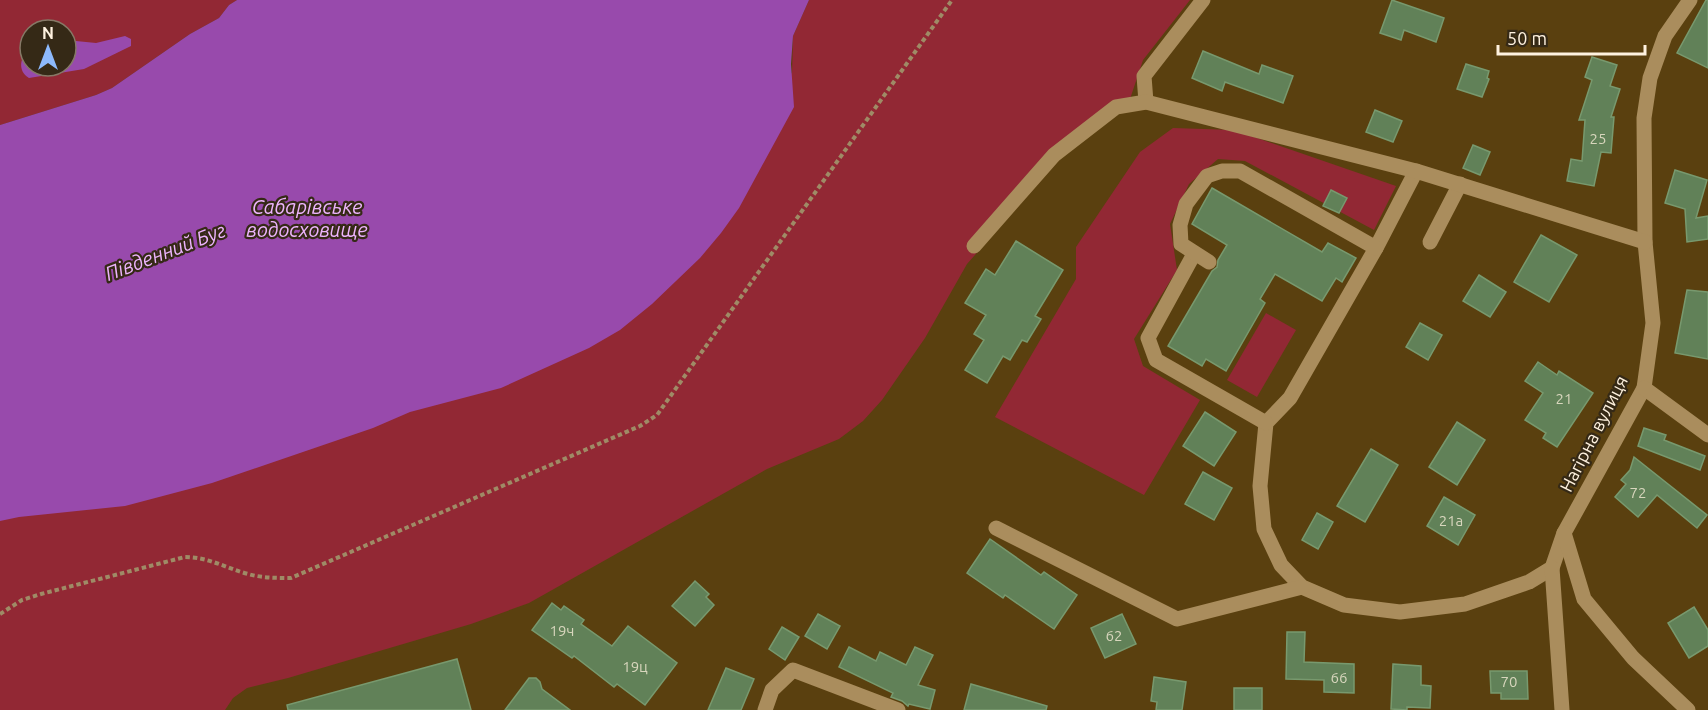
<svg xmlns="http://www.w3.org/2000/svg" width="1708" height="710" font-family="Ubuntu,sans-serif">
	<style>
		.green { fill: #922834; fill-rule: evenodd }
		.water { fill: #984aac }
		.building { fill: #618158; stroke: #78996e; stroke-width: 1.5 }
		.lines { fill: none; stroke-linecap: round; stroke-linejoin: round }
		.path { stroke: #9f8b66; stroke-width: 4; stroke-dasharray: 4.5 3; stroke-linecap: butt }
		.minor { stroke: #aa8d5d; stroke-width: 15 }
		.labels { text-anchor: middle; stroke-width: 4.5; stroke-linejoin: round; paint-order: stroke }
		.number-label { font-size: 15px; fill: #d8d6bd }
		.street-label { font-size: 18px; fill: #fff2df; stroke: #352916 }
		.water-label { font-size: 20px; font-style: italic; fill: #edb4fd; stroke: #352916 }
	</style>
	<rect width="100%" height="100%" fill="#5a400f"/>
	<g class="green">
		<path d="M0,0H237L229,5L219,18L190,34L112,88L96,95L0,125ZM30,30H66V66H30Z"/>
		<polygon points="809,0 1190,0 1143,60 1128,105 1066,152 967,264 925,338 882,400 863,421 839,439 767,469 529,603 471,624 288,678 247,688 233,698 225,710 0,710 0,480 792,73 793,36"/>
		<polygon points="1173,128 1234,130 1396,186 1374,230 1245,161 1218,159 1189,184 1170,224 1177,270 1134,339 1143,366 1200,400 1144,495 995,417 1076,279 1076,247 1140,152"/>
		<polygon points="1266,313 1296,330 1257,397 1227,380"/>
	</g>
	<g class="water">
		<polygon points="237,0 809,0 793,36 791,64 794,107 739,208 721,233 700,258 652,304 620,330 589,348 501,388 410,412 373,428 212,483 125,506 19,517 0,521 0,125 96,95 112,88 190,34 219,18 229,5"/>
		<path d="M125,36L131,39V46L84,69L29,78C17,71 20,56 30,49V66H66V40L96,43Z"/>
	</g>
	<g class="building">
		<polygon points="1392,0 1444,18 1436,42 1404,30 1401,40 1380,33"/>
		<polygon points="1706,0 1708,0 1708,68 1677,53"/>
		<polygon points="1203,51 1259,74 1262,65 1293,76 1283,103 1225,82 1222,91 1192,78"/>
		<polygon points="1592,57 1617,65 1610,86 1620,89 1611,117 1614,117 1611,153 1601,152 1594,186 1567,181 1571,159 1582,161 1585,120 1579,120 1592,80 1585,77"/>
		<polygon points="1466,64 1489,71 1487,78 1489,79 1482,97 1457,89"/>
		<polygon points="1375,110 1402,121 1393,142 1366,132"/>
		<polygon points="1473,145 1490,152 1480,175 1463,168"/>
		<polygon points="1675,170 1707,180 1696,218 1708,216 1708,239 1687,242 1685,209 1665,203"/>
		<polygon points="1212,188 1322,252 1328,243 1356,258 1342,282 1336,278 1322,301 1275,274 1260,299 1265,303 1226,371 1206,359 1202,366 1168,346 1212,271 1217,267 1218,260 1227,245 1192,224"/>
		<polygon points="1331,190 1347,198 1339,213 1323,206"/>
		<polygon points="1541,235 1577,255 1549,302 1514,282"/>
		<polygon points="1016,241 1063,270 1035,316 1041,319 1027,342 1022,340 1010,360 1003,356 987,383 965,370 984,340 974,334 986,315 965,303 986,269 995,275"/>
		<polygon points="1479,275 1506,292 1490,317 1463,301"/>
		<polygon points="1687,290 1708,292 1708,359 1675,353"/>
		<polygon points="1420,323 1442,335 1428,360 1406,347"/>
		<polygon points="1538,362 1557,375 1559,371 1593,393 1557,447 1543,438 1546,433 1525,420 1543,393 1525,381"/>
		<polygon points="1205,412 1236,432 1214,466 1183,446"/>
		<polygon points="1457,422 1485,440 1457,485 1429,467"/>
		<polygon points="1644,428 1666,435 1664,440 1705,456 1700,470 1638,446"/>
		<polygon points="1371,449 1398,465 1365,522 1337,506"/>
		<polygon points="1634,457 1707,515 1697,528 1657,495 1638,517 1615,497 1626,484 1621,480 1630,470"/>
		<polygon points="1203,472 1232,488 1214,520 1185,504"/>
		<polygon points="1444,497 1475,515 1458,545 1427,526"/>
		<polygon points="1317,513 1333,522 1318,549 1302,540"/>
		<polygon points="990,539 1041,575 1044,572 1077,595 1054,629 1005,595 1003,598 967,573"/>
		<polygon points="695,581 709,594 706,597 714,605 695,626 672,606"/>
		<polygon points="552,603 561,610 564,606 584,620 581,624 612,646 628,626 677,663 645,705 617,684 614,687 574,656 572,658 532,630"/>
		<polygon points="1694,607 1708,630 1708,646 1689,658 1668,623"/>
		<polygon points="818,614 840,626 827,649 805,636"/>
		<polygon points="1122,614 1136,644 1105,658 1091,628"/>
		<polygon points="782,627 799,637 785,660 769,649"/>
		<polygon points="1287,632 1305,632 1304,662 1354,664 1354,693 1324,692 1324,680 1286,679"/>
		<polygon points="849,647 876,661 880,652 906,665 915,647 933,655 918,685 935,690 930,709 909,704 908,706 902,701 891,697 893,693 839,667"/>
		<polygon points="457,659 471,710 288,710 287,705"/>
		<polygon points="1393,664 1421,666 1421,685 1431,686 1430,708 1407,707 1407,710 1391,709"/>
		<polygon points="726,668 754,679 741,710 708,710"/>
		<polygon points="1490,671 1527,671 1528,699 1501,699 1501,693 1491,693"/>
		<polygon points="1154,677 1186,682 1182,710 1156,710 1157,702 1151,701"/>
		<polygon points="529,678 536,678 540,682 542,689 570,710 505,710"/>
		<polygon points="971,684 1047,706 1046,710 964,710"/>
		<rect x="1234" y="688" width="28" height="22"/>
	</g>
	<g class="lines">
		<path class="path" d="M0,614L22,600L41,594L185,557C208,557 226,568 248,574C262,578 276,578 291,578L640,426L657,415L952,0"/>
		<g class="minor">
			<polyline points="1146,102 1144,76 1203,0"/>
			<polyline points="1416,171 1376,248 1290,398 1266,423 1260,486 1264,529 1281,565 1302,587 1344,605 1400,612 1465,604 1529,582 1552,568 1564,533 1644,388 1653,323 1645,242 1644,118 1650,78 1665,36 1690,0"/>
			<polyline points="1430,242 1460,184"/>
			<polyline points="974,246 1054,155 1116,107 1146,102 1416,171 1645,242"/>
			<polyline points="1194,254 1148,338 1156,360 1266,423"/>
			<polyline points="1209,262 1181,244 1180,225 1186,204 1207,176 1222,171 1240,171 1376,248"/>
			<polyline points="1644,388 1708,435"/>
			<polyline points="996,528 1177,619 1302,587"/>
			<polyline points="1564,533 1584,599 1633,658 1688,710"/>
			<polyline points="1552,568 1562,710"/>
			<polyline points="765,710 772,690 793,670 898,710"/>
		</g>
	</g>
	<g class="labels">
		<g class="number-label">
			<text x="1598" y="144">25</text>
			<text x="1564" y="404">21</text>
			<text x="1638" y="498">72</text>
			<text x="1451" y="526">21а</text>
			<text x="562" y="636">19ч</text>
			<text x="1114" y="641">62</text>
			<text x="635" y="672">19ц</text>
			<text x="1339" y="683">66</text>
			<text x="1509" y="687">70</text>
		</g>
		<g class="street-label">
			<text transform="translate(1594 434) rotate(-63)" y="6">Нагірна вулиця</text>
		</g>
		<g class="water-label">
			<text x="307" y="214">Сабарівське<tspan x="307" dy="23">водосховище</tspan></text>
			<text transform="translate(165 252) rotate(-21)" y="7">Південний Буг</text>
		</g>
	</g>
	<g transform="translate(48 48)"><circle r="28" fill="#352916" stroke="#867966" stroke-width="1.5"/>
	<path d="M0-4.5L10 22L0 15L-10 22Z" fill="#8db9fc"/>
	<text y="-9" font-size="16" font-weight="bold" text-anchor="middle" fill="#fff2df">N</text>
	</g>
	<path d="M1498 45v9h147v-9" fill="none" stroke="#fff2df" stroke-width="3"/>
	<text x="1507" y="45" font-size="18" fill="#fff2df" stroke="#352916" stroke-width="4.5" paint-order="stroke">50 m</text>
</svg>
